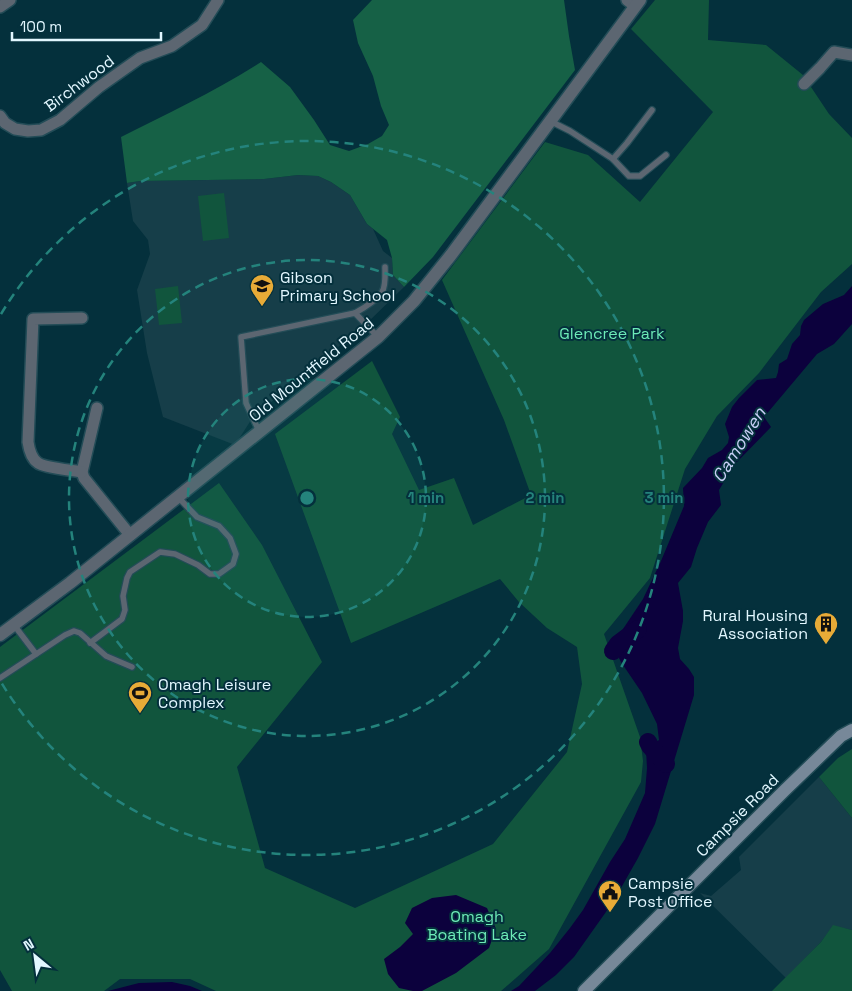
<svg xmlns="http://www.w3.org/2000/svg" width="852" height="991" font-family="'Space Grotesk',sans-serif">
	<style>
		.built { fill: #163e49 }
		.green { fill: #11553d }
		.forest { fill: #166146 }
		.water { fill: #0c013d }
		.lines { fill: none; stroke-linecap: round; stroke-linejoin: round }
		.river { stroke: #0c013d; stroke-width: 18 }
		.service-casing { stroke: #234c57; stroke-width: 8 }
		.minor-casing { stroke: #234c57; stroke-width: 14 }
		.tertiary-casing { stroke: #234c57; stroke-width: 15 }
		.secondary-casing { stroke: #234c57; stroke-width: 15 }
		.service { stroke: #5c6671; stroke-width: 5.5 }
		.minor { stroke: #5c6671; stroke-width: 11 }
		.tertiary { stroke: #5c6671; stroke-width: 12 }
		.secondary { stroke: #789; stroke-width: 12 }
		.ring { fill: none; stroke: #24837c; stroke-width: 2.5; stroke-dasharray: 9 6 }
		.labels { text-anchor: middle; stroke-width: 4; stroke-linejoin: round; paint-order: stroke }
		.street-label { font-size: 16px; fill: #e2f7ff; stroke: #04303c }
		.poi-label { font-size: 16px; fill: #e2f7ff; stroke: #04303c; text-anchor: start }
		.park-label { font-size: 16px; fill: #6debb7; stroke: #04303c }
		.water-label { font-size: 18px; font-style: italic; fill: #c8cff6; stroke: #04303c }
		.centre { fill: #24837c; stroke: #04303c; stroke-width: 2.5 }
		.ring-label { font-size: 15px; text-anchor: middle; font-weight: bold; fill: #24837c; stroke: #04303c; stroke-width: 4; stroke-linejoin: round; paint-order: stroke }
	</style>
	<rect width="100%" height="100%" fill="#04303c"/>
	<g class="built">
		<polygon points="298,175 318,176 331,182 350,195 367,224 373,229 383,251 392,258 393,275 404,287 366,324 253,417 235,445 163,417 147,353 137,290 150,254 148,240 133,221 127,183 140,181 264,179"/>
		<polygon points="819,777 852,818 852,930 833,926 821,942 786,978 700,893 711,896 741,870 739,857"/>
	</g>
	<g class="green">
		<polygon points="655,0 709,0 708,40 766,45 803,75 829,114 852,138 852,264 821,292 759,373 717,416 685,469 650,578 604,634 640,737 643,761 641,782 549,949 501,991 216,991 190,979 120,979 104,991 12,991 0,970 0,647 219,483 262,545 322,662 237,767 265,868 355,908 493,844 567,752 582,684 577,647 547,628 519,602 500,579 351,643 275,434 372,361 400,417 392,434 419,490 454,478 473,525 531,495 504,420 442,280 545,142 588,155 640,202 713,112 631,29"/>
		<polygon points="224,193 229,238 203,241 198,196"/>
		<polygon points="178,286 182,323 159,325 155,289"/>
		<polygon points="852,749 852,818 819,777 838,758"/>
		<polygon points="833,925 852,930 852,991 772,991 821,942"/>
	</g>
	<path class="forest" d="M372,0H564L569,36L575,70L433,257L404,287L393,275L392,258L387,240L367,224L350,195L331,182L318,176L298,175L264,179L140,181L127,183L121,137C168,113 216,91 261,62L290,87L314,120L330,145L349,151L368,144L382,136L389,125L381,106L373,76L358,43L353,20Z"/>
	<g class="water">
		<polygon points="852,286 852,324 834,344 817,354 764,417 771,427 735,464 719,490 721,505 708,522 697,548 691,567 678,583 683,611 683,621 678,648 680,659 689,669 694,677 694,695 655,824 638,858 613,902 574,957 556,975 535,991 511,991 519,986 550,953 570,928 583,910 610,862 625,839 645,793 647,768 646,749 659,740 657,724 642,693 621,662 616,652 623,629 643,599 661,561 684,506 683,488 702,468 708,458 722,450 728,443 729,437 725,424 732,407 739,398 757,380 776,378 778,372 779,364 787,359 792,344 800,335 801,326 804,320 823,304 844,295"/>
		<polygon points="456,895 487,908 496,929 489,948 456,973 422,991 413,991 399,988 388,974 384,959 400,947 413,934 405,923 412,908 432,898"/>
		<polygon points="172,982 190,986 202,991 108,991 139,983"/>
	</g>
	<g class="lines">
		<g class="river">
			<polyline points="613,651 618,644 638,629"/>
			<polyline points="648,742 650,746 666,764"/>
		</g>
		<g class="service-casing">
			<g id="service">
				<polyline points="550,121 570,131 613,159 629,176 640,176 666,155"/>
				<polyline points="613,159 627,143 652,110"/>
				<path d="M355,313C364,308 376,301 382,292C386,286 385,274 385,267"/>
				<polyline points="259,431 246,403 241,337 355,313 378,337"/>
				<polyline points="14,625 36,654"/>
				<polyline points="90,643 122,619 125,610 123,596 127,578 130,572 160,552 175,554 198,565 210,574 219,574 233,564 236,554 230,538 219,526 197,517 178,497"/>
				<polyline points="0,678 65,635 74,631 80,633 106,656 132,667"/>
			</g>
		</g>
		<g class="minor-casing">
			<g id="minor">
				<polyline points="627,0 635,6"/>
				<polyline points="0,7 10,0"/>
				<polyline points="804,84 820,68 834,52 852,55"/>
				<polyline points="0,116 5,123 15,129 28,131 41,130 60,120 99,87 140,58 172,46 202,25 218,0"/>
				<polyline points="97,408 82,472 84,478 130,535"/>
				<path d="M82,472C72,470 45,468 38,463C32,459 29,449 28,442L33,319L82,318"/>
			</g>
		</g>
		<g class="tertiary-casing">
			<polyline id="tertiary" points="0,635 70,583 378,337 414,301 451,255 640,0"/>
		</g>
		<g class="secondary-casing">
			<polyline id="secondary" points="584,991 785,790 841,736 852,730"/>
		</g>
		<use href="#service" class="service"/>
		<use href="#minor" class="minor"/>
		<use href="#tertiary" class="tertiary"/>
		<use href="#secondary" class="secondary"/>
	</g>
	<circle cx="307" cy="498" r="119" fill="#24837c" fill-opacity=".12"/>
	<g class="ring">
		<circle cx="307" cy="498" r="119"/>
		<circle cx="307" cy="498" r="238"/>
		<path d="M1 314A357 357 0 1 1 1 682"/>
	</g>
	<defs>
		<g id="school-pin" transform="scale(1.25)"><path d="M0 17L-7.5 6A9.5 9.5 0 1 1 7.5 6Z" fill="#e8ab37" stroke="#04303c"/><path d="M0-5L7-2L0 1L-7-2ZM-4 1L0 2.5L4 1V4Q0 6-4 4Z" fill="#111"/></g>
		<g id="building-pin" transform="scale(1.25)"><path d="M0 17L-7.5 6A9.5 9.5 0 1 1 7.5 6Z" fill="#e8ab37" stroke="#04303c"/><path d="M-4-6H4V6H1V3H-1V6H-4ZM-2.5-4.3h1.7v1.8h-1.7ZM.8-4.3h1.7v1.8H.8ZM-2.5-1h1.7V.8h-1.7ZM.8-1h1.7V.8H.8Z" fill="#111"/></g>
		<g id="stadium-pin" transform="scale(1.25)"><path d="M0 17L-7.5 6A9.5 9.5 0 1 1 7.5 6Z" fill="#e8ab37" stroke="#04303c"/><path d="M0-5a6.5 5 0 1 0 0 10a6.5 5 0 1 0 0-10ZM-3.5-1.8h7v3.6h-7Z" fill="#111"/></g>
		<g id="civic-pin" transform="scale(1.25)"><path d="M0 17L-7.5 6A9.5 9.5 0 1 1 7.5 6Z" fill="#e8ab37" stroke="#04303c"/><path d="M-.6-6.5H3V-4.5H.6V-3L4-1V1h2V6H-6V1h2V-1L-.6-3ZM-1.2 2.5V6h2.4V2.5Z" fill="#111"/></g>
	</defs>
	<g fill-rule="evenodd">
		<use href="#school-pin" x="262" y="286"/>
		<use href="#building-pin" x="826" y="624"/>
		<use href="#stadium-pin" x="140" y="693"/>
		<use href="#civic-pin" x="610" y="892"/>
	</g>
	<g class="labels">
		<g class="street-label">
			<text transform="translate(79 83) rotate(-37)" y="6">Birchwood</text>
			<text transform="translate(311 369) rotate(-39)" y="6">Old Mountfield Road</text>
			<text transform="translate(737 815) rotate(-45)" y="6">Campsie Road</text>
		</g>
		<g class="poi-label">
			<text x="280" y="283">Gibson<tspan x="280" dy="18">Primary School</tspan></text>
			<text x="808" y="621" text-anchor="end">Rural Housing<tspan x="808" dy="18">Association</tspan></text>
			<text x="158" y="690">Omagh Leisure<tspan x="158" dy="18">Complex</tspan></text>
			<text x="628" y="889">Campsie<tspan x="628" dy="18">Post Office</tspan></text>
		</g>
		<g class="park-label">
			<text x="612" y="339">Glencree Park</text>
			<text x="477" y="922">Omagh<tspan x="477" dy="18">Boating Lake</tspan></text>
		</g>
		<g class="water-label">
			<text transform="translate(739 445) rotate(-58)" y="6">Camowen</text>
		</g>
	</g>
	<circle cx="307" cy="498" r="8" class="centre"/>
	<g class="ring-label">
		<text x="426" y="503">1 min</text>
		<text x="545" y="503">2 min</text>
		<text x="664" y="503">3 min</text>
	</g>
	<g transform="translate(35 956) rotate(331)" stroke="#04303c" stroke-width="4" paint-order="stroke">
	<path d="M0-4L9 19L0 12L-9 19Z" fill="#e2f7ff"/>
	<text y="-8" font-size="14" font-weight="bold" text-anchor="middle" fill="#e2f7ff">N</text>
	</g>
	<path d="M12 32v8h149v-8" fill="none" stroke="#e2f7ff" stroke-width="2.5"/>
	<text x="20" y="32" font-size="15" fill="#e2f7ff" stroke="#04303c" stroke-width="4" paint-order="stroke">100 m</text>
</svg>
